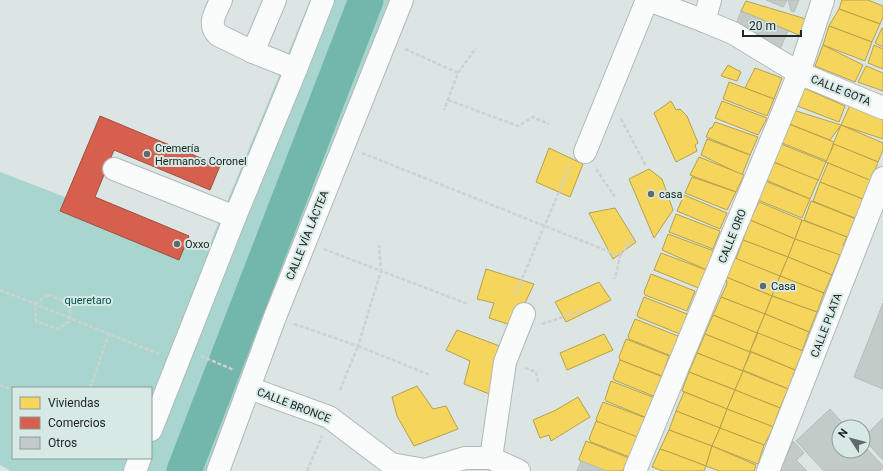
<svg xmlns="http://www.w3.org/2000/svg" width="883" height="471" font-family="Roboto,sans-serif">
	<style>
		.green { fill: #a8d6ce; fill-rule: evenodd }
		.homes { fill: #f6d55c; stroke: #b6a14c }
		.shops { fill: #d6604d; stroke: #a04f41 }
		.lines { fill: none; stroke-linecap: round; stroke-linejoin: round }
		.river { stroke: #73b6ac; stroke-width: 35 }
		.building { fill: #c3cbc9; stroke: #b5bcbb }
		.minor-casing { stroke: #b1b9b8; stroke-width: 24 }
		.path { stroke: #cfd1d1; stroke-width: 2.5; stroke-dasharray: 4 2; stroke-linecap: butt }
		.minor { stroke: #fafbfb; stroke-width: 22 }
		.poi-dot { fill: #626a68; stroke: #d7e9e5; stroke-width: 1.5 }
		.labels { text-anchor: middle; stroke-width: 4; stroke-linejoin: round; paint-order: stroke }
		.street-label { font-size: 11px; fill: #212726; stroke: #d7e9e5 }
		.poi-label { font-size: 11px; fill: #212726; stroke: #d7e9e5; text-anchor: start }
		.park-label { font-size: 11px; fill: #02554d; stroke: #d7e9e5 }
	</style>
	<rect width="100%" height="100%" fill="#dbe5e3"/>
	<path class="green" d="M310,0H393L210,471H11L0,465V172L207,251ZM13,388H151V458H13Z"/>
	<g class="homes">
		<polygon points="842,0 868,0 883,6 883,17 880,24 839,9"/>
		<polygon points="746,1 806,19 799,35 741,11"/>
		<polygon points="839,9 880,24 872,42 829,26"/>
		<polygon points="829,26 872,42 865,61 823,45"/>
		<polygon points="882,28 883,28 883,47 875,43"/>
		<polygon points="823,45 863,65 855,82 815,66"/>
		<polygon points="874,45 883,49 883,69 868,63"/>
		<polygon points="728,65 741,72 737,81 721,76"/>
		<polygon points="866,66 883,73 883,91 858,82"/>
		<polygon points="755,68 782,78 774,99 745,88"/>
		<polygon points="729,82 774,99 767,116 723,99"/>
		<polygon points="804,88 845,106 839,122 795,105"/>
		<polygon points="671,101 676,110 680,109 687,116 698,143 695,145 697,151 676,162 654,113"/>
		<polygon points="722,101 767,118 758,135 715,118"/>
		<polygon points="850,105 883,118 883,139 841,125"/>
		<polygon points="793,110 841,125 830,140 789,124"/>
		<polygon points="715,122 758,137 750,155 706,137 710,128 712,128"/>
		<polygon points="789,124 834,142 827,161 782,143"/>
		<polygon points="841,125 883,143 883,150 878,162 833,144"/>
		<polygon points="707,139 750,155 742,175 701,155"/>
		<polygon points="781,144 826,162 818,181 774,162"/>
		<polygon points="834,144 878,162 871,181 826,162"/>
		<polygon points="549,148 583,164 570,197 536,182"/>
		<polygon points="699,157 744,175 736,192 690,175"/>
		<polygon points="773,162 818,180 810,199 766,180"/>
		<polygon points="828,163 872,181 865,200 820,182"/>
		<polygon points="649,169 662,179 673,210 654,238 629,179"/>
		<polygon points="692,177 736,192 727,210 685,193"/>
		<polygon points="765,181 810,199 802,218 758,200"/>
		<polygon points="820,182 865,200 857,219 813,201"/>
		<polygon points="684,195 727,213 720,229 677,211"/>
		<polygon points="811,201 856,219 849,238 804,220"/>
		<polygon points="759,202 802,220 795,239 750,220"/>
		<polygon points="615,208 636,242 613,259 589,213"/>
		<polygon points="676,214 720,231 713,249 669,232"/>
		<polygon points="750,220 795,239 788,257 743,240"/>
		<polygon points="802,220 847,237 843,245 846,246 842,257 795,239"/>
		<polygon points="668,234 714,251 709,271 662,250"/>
		<polygon points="795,239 840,255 832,275 788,257"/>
		<polygon points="743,240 788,257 780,276 736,259"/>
		<polygon points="661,253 709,271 701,289 654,270"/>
		<polygon points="788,257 832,275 824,293 780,276"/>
		<polygon points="735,258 780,276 772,296 726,277"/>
		<polygon points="486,269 534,284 514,326 489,318 494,303 477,299"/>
		<polygon points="651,274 695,291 687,311 645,295 644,292"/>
		<polygon points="780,276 824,293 817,312 772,296"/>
		<polygon points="726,277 772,296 765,314 721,297 727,284"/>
		<polygon points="599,282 611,300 566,322 555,302"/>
		<polygon points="772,296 817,312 809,332 765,314"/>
		<polygon points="644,297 687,314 680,334 638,317 637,315"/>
		<polygon points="721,297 765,314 757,333 713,315"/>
		<polygon points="765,314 809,332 802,351 757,333"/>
		<polygon points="713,315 757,333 750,352 705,334"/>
		<polygon points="635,319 678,336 671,356 629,339 628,336"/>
		<polygon points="457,330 505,348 492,395 464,384 470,361 446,350"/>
		<polygon points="758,333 803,351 795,370 750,351"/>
		<polygon points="604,334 613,350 567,370 560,353"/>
		<polygon points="705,334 750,352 743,371 697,353"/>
		<polygon points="626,339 669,356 662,376 620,360 619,357"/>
		<polygon points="751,352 795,370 788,389 743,370"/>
		<polygon points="697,353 743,371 735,390 689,372"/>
		<polygon points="620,360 663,377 656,397 614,380 613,378"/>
		<polygon points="743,371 788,389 780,408 735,390"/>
		<polygon points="689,372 735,390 727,409 682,391"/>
		<polygon points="611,381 655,398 647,418 606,401 605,399"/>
		<polygon points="417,386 433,409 446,406 458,429 414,446 397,416 392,397"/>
		<polygon points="735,390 780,408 773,427 727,409"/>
		<polygon points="684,392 727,409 720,428 676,411"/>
		<polygon points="578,397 590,417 551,441 549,435 540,438 533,420 556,410"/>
		<polygon points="603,402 646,418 639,439 597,422 596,419"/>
		<polygon points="727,409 771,426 773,428 764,445 720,428"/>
		<polygon points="676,411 720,428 712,446 669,430"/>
		<polygon points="596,421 640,438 632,458 591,442 589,439"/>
		<polygon points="720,428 764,445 758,464 712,446"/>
		<polygon points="669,430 712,446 706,466 660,449"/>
		<polygon points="586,441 629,458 624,471 605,471 580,461 579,459"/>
		<polygon points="712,446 756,465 754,471 719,471 706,466"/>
		<polygon points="660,449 669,452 706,466 704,471 663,471 652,467"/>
	</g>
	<polygon class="shops" points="100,116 220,166 210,190 114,150 95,197 189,236 179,260 60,211"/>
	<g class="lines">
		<polyline class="river" points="184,471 366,0"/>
	</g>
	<g class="building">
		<polygon points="766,0 787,0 783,7"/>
		<polygon points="788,0 799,0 794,12 791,11"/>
		<polygon points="741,11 788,31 779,51 733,33"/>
		<polygon points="883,303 883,389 854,377"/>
		<polygon points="830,409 846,427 839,427 839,451 863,451 863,445 883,466 883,468 880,471 824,471 796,441"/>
		<polygon points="883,418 883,459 882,459 863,438"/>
		<polygon points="793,441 804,453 796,460 807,471 780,471"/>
		<polygon points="581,461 607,471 577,471"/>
	</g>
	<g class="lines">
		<g class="minor-casing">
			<g id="minor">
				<path d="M221,0C216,12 207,24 218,35L253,52L296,69"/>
				<polyline points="649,0 704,21 733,33 799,73 883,108"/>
				<polyline points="704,21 710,0"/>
				<polyline points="253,52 275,0"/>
				<polyline points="585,152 647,0"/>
				<polyline points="114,169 235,217"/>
				<polyline points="249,388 329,417 391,464 425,470 465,458 491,458 519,471"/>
				<polyline points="151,430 235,217 296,69 323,0"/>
				<polyline points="491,458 505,362 524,314"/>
				<polyline points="135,471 140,458"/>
				<polyline points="218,471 275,317 402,0"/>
				<polyline points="635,471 799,73 823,0"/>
				<polyline points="768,471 883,178"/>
			</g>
		</g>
		<g class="path">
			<polyline points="405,49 458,73 444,110"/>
			<polyline points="458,73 476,48"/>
			<polyline points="448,100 518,126 533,117 549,124"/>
			<polyline points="621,119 646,166"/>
			<polyline points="362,153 620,256 615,279"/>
			<polyline points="596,169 615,197"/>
			<polyline points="324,249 381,271 379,245"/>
			<polyline points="620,256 632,238"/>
			<polyline points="0,290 159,354"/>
			<polygon points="48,295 70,303 70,321 58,329 36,321 35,304"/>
			<polyline points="515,295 570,166"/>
			<polyline points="294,324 358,346 381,271 468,304"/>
			<polyline points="542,324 584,310"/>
			<polyline points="201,356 234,370"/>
			<polyline points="525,368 536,372 538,382"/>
			<polyline points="0,385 13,390"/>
			<polyline points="90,388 109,334"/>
			<polyline points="340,390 358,346 430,375"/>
			<polyline points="307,471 322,436"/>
		</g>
		<use href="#minor" class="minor"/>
	</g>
	<g class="poi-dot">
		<circle cx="147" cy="154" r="4"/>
		<circle cx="651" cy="194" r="4"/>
		<circle cx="177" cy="244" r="4"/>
		<circle cx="763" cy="286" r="4"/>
	</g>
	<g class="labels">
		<g class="street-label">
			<text transform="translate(841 90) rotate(22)" y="4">CALLE GOTA</text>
			<text transform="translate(307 235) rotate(-68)" y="4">CALLE VÍA LÁCTEA</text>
			<text transform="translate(732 236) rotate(-68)" y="4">CALLE ORO</text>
			<text transform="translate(826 325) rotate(-69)" y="4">CALLE PLATA</text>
			<text transform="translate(294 405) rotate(21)" y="4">CALLE BRONCE</text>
		</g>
		<g class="poi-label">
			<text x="155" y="152">Cremería<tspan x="155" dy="13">Hermanos Coronel</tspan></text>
			<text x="659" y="198">casa</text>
			<text x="185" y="248">Oxxo</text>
			<text x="771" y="290">Casa</text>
		</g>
		<g class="park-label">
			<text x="88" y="304">queretaro</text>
		</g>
	</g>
	<rect x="12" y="387" width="140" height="72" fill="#d7e9e5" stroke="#8e9b99"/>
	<rect x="20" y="397" width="20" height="12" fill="#f6d55c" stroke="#8e9b99"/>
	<text x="48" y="407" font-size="12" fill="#212726">Viviendas</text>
	<rect x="20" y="417" width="20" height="12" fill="#d6604d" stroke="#8e9b99"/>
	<text x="48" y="427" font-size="12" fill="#212726">Comercios</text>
	<rect x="20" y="437" width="20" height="12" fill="#c3cbc9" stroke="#8e9b99"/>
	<text x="48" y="447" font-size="12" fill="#212726">Otros</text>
	<g transform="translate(851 439) rotate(306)"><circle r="19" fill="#d7e9e5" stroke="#8e9b99"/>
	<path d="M0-3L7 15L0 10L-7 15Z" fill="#626a68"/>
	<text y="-6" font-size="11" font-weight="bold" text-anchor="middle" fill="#212726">N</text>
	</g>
	<path d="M743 30v6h58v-6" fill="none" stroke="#212726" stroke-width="2"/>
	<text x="749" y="30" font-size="12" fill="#212726" stroke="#d7e9e5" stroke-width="3" paint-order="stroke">20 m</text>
</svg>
